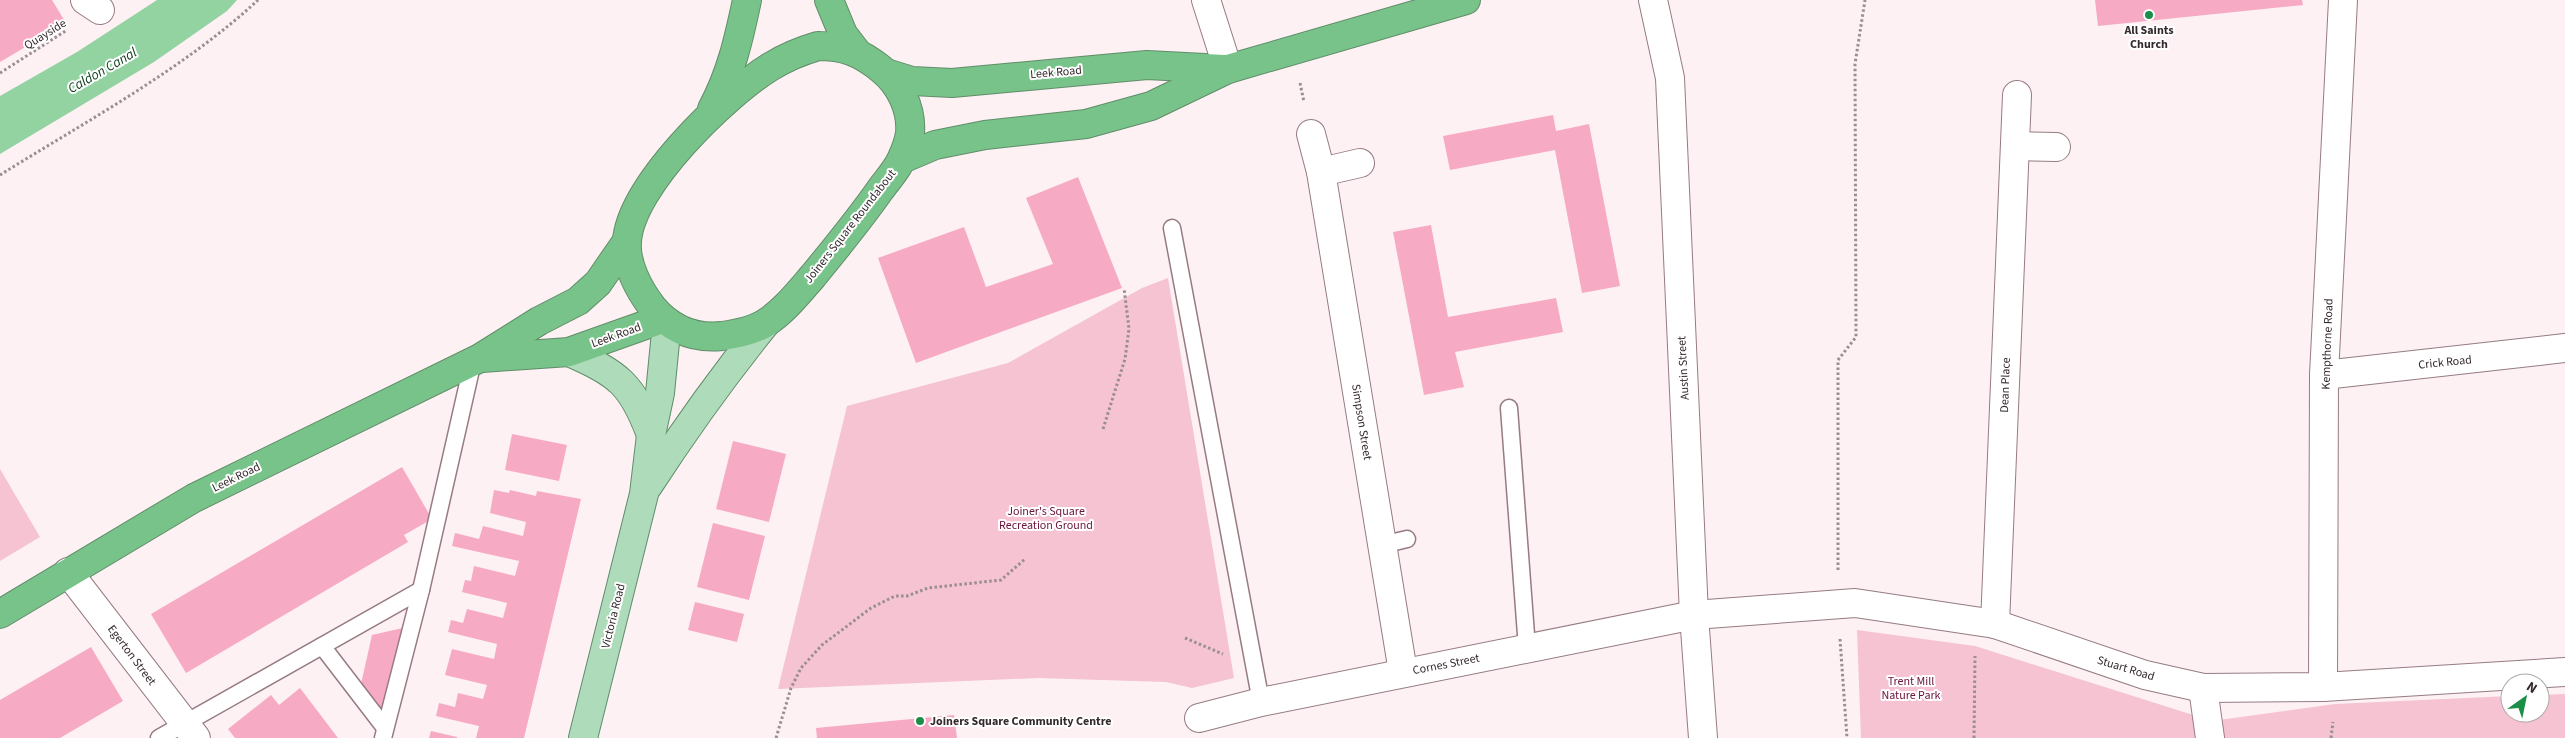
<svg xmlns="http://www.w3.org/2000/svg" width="2565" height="738" font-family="'Source Sans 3',sans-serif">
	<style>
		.green { fill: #f5c3d2 }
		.water { fill: #93d3a2 }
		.building { fill: #f7aac3 }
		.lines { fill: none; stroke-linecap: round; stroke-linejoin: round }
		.lane-casing { stroke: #967b83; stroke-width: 19 }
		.street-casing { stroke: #967b83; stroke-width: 30 }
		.primary-casing { stroke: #608d69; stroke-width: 30 }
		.highway-casing { stroke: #608d69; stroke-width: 30 }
		.path { stroke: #998e91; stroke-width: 3; stroke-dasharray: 2.5 2.5; stroke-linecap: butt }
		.lane { stroke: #fff; stroke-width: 16 }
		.street { stroke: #fff; stroke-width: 28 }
		.primary { stroke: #aedbb9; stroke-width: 28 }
		.highway { stroke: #78c38a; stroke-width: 28 }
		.poi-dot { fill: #1b8e48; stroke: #fff; stroke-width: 2 }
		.labels { text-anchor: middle; stroke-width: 4; stroke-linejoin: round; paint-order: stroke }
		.poi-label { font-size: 12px; font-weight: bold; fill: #34292c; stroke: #fff }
		.street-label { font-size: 12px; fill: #34292c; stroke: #fff }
		.park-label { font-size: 12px; fill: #6a133b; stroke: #fff }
		.water-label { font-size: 14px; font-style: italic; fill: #104020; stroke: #fff }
	</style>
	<rect width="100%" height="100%" fill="#fdf1f4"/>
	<g class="green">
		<polygon points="1168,278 1234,678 1192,688 1166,682 1038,678 778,689 847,406 1008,363 1142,288"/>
		<polygon points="0,469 40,537 0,561"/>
		<polygon points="1857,630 1975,646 2212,721 2335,704 2510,696 2510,713 2540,713 2540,695 2565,694 2565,738 1861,738"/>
	</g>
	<polygon class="water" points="157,0 237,0 227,11 154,62 0,154 0,96 77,52"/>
	<g class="building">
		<polygon points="0,0 52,0 66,23 0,62"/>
		<polygon points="2095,0 2302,0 2303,5 2098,26"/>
		<polygon points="1553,115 1556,131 1589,124 1620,286 1582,293 1555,150 1450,170 1443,136"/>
		<polygon points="1078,177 1122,288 916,363 878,258 964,227 986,287 1053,264 1026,198"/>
		<polygon points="1431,225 1448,317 1556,298 1563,332 1455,352 1464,387 1424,395 1393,232"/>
		<polygon points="512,434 567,445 559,481 505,470"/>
		<polygon points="733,441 786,454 769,522 716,509"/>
		<polygon points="402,467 432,519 404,535 408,542 186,673 151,614"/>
		<polygon points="494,490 509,493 510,490 536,496 537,491 581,499 524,738 476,738 479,726 436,716 439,703 455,707 458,693 483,699 487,685 445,675 452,649 494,659 497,644 448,632 451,620 463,623 467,609 503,618 507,603 462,592 465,580 471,581 474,566 515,576 519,561 452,546 455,533 479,539 483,526 523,536 526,522 490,513"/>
		<polygon points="713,523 765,536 749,600 697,587"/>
		<polygon points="695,602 744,614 737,642 688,630"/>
		<polygon points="407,627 383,714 361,684 372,635"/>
		<polygon points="91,647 123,701 60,738 0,738 0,700"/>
		<polygon points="300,688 338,738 235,738 228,729 271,695 279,705"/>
		<polygon points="954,715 957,738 817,738 816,728"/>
		<polygon points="431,731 457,737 457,738 429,738"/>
	</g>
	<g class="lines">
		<g class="lane-casing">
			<g id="lane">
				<polyline points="1172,228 1261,702"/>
				<polyline points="1509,408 1527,648"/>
				<polyline points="1382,545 1407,539"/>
				<polyline points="322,646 385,728"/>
				<polyline points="159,738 421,590"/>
				<polyline points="383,738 421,590 473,361"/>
			</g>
		</g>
		<g class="street-casing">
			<g id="street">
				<polyline points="85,0 100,10"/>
				<polyline points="1206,0 1228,69"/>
				<polyline points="1653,0 1670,78 1694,615 1703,738"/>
				<polyline points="1311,134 1321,172 1403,672"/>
				<polyline points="2015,146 2056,147"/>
				<polyline points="1321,172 1360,163"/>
				<polyline points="2324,375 2565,348"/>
				<polyline points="68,572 196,738"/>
				<polyline points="1995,624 2017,95"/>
				<polyline points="2323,687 2324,375 2343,0"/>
				<polyline points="2203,688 2210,738"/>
				<polyline points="1199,718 1261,702 1694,615 1855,603 1995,624 2145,675 2203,688 2323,687 2565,672"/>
			</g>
		</g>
		<g class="primary-casing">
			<g id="primary">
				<path d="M569,352C619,374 632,384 651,435"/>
				<path d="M648,486C685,429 723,376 766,323"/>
				<polyline points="583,738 644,494 651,435 660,393 667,322"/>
			</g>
		</g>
		<g class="highway-casing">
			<g id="highway">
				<polyline points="829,0 843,34 856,51"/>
				<path d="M818,46C844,46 860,52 881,69C900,84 912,109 910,133C909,141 905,151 902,158C897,170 887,180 880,190C859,220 836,248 813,276C799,292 785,310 767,322C754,331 737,334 722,336C694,339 671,329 653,308C639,290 625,264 627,241C631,185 725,95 770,67C786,57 801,51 818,46Z"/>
				<polyline points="886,73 912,81 952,83 1147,65 1224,69"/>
				<path d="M712,109C731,74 739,38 747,0"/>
				<polyline points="902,159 935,145 985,135 1086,124 1151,106 1228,69 1466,0"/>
				<polyline points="482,358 569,352 662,319"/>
				<polyline points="0,614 194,498 480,358 539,321 578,301 598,283 627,241"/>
			</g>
		</g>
		<g class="path">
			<polyline points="0,73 67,30"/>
			<polyline points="1300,83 1304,102"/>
			<path d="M0,175C85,122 185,68 258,0"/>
			<polyline points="1103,429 1125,359 1129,329 1124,288"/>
			<polyline points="1838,570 1838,360 1856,337 1855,64 1865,0"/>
			<polyline points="1185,638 1223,654"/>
			<polyline points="1840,639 1847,738"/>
			<polyline points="776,738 791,688 801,668 822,645 871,608 895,596 907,596 928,588 1001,580 1025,559"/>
			<polyline points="1974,738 1975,656"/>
			<polyline points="2331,738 2333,722"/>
		</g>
		<use href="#lane" class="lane"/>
		<use href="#street" class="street"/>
		<use href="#primary" class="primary"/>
		<use href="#highway" class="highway"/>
	</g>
	<g class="poi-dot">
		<circle cx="2149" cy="15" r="5"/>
		<circle cx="920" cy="721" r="5"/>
	</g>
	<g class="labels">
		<g class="poi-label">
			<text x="2149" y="34">All Saints<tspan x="2149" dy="14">Church</tspan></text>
			<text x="930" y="725" text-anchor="start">Joiners Square Community Centre</text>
		</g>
		<g class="street-label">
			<text transform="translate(45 34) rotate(-32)" y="4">Quayside</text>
			<text transform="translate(1056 72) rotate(-5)" y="4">Leek Road</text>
			<text transform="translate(850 226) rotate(-52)" y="4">Joiners Square Roundabout</text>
			<text transform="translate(616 335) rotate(-20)" y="4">Leek Road</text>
			<text transform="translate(2327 344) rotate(-88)" y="4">Kempthorne Road</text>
			<text transform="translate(2445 362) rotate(-6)" y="4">Crick Road</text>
			<text transform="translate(1683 368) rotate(-93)" y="4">Austin Street</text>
			<text transform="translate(2005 385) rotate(-88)" y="4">Dean Place</text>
			<text transform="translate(1362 422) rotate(81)" y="4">Simpson Street</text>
			<text transform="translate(236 477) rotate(-26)" y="4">Leek Road</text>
			<text transform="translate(613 616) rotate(-76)" y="4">Victoria Road</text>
			<text transform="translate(132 655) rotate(53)" y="4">Egerton Street</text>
			<text transform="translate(1446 664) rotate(-11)" y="4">Cornes Street</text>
			<text transform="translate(2126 668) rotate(17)" y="4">Stuart Road</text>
		</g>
		<g class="park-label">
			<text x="1046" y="515">Joiner's Square<tspan x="1046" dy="14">Recreation Ground</tspan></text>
			<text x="1911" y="685">Trent Mill<tspan x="1911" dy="14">Nature Park</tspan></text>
		</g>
		<g class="water-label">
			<text transform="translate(102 70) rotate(-30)" y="5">Caldon Canal</text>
		</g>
	</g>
	<g transform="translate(2525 698) rotate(33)"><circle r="24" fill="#ffffff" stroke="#aea9ab"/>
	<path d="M0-4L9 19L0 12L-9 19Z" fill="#1b8e48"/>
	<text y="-8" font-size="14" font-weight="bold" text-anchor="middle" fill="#34292c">N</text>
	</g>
</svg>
